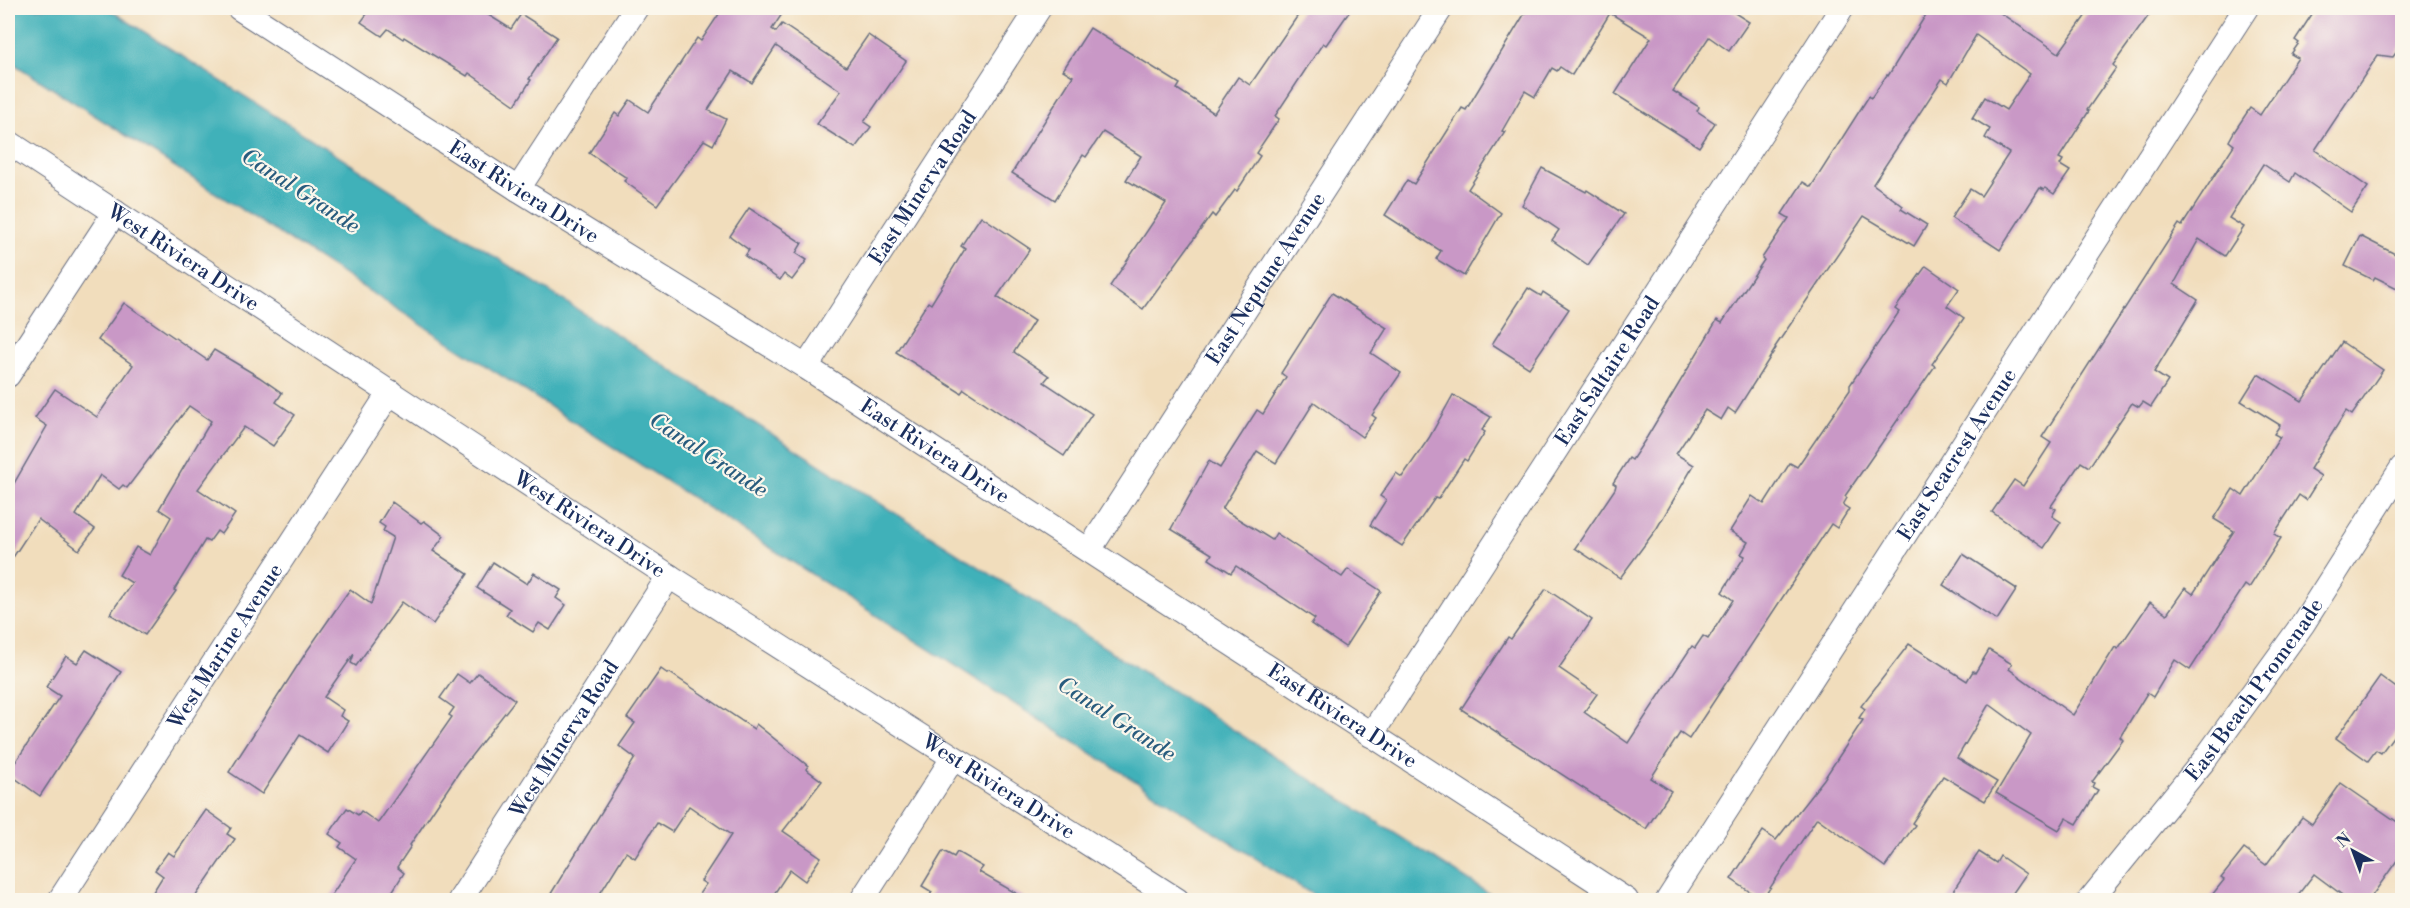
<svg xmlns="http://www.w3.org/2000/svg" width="2410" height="908" font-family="'Libre Bodoni',serif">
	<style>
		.water { fill: #41b1b9; stroke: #2e708c; stroke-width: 1.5 }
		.building { fill: #c998c6 }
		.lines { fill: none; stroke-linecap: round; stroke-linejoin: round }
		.minor-casing { stroke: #666c7f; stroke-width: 26 }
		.minor { stroke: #fff; stroke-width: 24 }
		.labels { text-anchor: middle; stroke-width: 4.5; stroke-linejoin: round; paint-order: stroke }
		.street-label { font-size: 21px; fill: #1b2f5e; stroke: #fbf7ec }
		.water-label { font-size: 22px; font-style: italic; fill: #285c7e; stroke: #fbf7ec }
	</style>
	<rect width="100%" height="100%" fill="#fbf7ec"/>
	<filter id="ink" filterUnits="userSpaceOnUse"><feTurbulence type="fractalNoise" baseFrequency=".0167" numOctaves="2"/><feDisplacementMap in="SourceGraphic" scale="12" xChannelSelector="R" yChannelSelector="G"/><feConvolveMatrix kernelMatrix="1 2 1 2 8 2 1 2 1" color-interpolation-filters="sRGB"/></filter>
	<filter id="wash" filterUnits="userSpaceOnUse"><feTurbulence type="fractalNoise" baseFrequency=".008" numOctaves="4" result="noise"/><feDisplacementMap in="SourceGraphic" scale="24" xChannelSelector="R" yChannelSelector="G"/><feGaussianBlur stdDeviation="1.35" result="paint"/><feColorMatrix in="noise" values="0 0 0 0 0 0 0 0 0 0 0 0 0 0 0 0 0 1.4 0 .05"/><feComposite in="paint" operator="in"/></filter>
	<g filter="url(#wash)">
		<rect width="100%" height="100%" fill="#f1ddbc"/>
		<polygon class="water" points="8,8 107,8 1499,900 1321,900 8,60"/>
		<g id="blocks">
			<g class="building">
				<polygon points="359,8 477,8 511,29 521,14 557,37 529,79 531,80 515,105 469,73 467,76 404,37 403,39 388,29 382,36 361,22 367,14"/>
				<polygon points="723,8 786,8 772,29 776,32 782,24 846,67 868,35 906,61 864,122 871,127 855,148 817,124 841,91 776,46 752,83 733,71 708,110 726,119 713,145 704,140 657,205 624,181 627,178 589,153 615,113 619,116 630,100 648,112 697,38 701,41"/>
				<polygon points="1303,8 1352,8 1326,45 1323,43 1275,116 1279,119 1256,153 1260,156 1237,191 1235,190 1215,217 1212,214 1143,309 1110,286 1166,203 1126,180 1141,156 1103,132 1086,157 1083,155 1055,200 1012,173 1073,76 1063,70 1090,28 1180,84 1177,89 1214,113 1238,77 1250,85"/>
				<polygon points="1528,8 1727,8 1749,22 1729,51 1709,37 1673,91 1699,107 1697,111 1715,123 1699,147 1615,94 1651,38 1610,13 1572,75 1560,67 1557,71 1552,68 1535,97 1525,91 1502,131 1505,132 1468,189 1501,213 1464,276 1436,259 1441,251 1385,215 1407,180 1414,184 1462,108 1466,110"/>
				<polygon points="1930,8 1993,8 2059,53 2091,8 2154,8 2113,65 2116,68 2087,110 2089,111 2059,158 2063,160 2060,165 2070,171 2054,194 2045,188 2044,190 2040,188 2000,250 1951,218 1970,189 1981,196 2009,153 1985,138 1990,129 1972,118 1985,97 2006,110 2030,74 1976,35 1948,83 1942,79 1873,184 1903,206 1901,209 1927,225 1914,246 1864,216 1775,347 1776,348 1735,413 1728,408 1721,420 1705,410 1676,454 1694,465 1657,528 1620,578 1575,548 1615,489 1616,485 1613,483 1629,458 1632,460 1647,437 1717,320 1722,323 1764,260 1762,258 1789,218 1782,214 1803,182 1811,187 1869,96 1871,98 1887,75 1888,76"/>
				<polygon points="2316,8 2403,8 2403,43 2393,57 2378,55 2315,150 2368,187 2351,212 2295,173 2290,182 2263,164 2229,218 2244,227 2225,256 2199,239 2174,284 2198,300 2154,372 2168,381 2151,407 2143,402 2139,407 2132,403 2089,467 2081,462 2051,506 2056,509 2052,516 2061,522 2044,548 1992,512 2014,480 2023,486 2051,443 2042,437 2179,224 2182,226 2234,145 2229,141 2234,132 2250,108 2260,115 2298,58 2291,54 2299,43 2295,40"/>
				<polygon points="1542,168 1586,192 1587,190 1624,214 1588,265 1552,240 1559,230 1522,205"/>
				<polygon points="749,208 802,243 796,253 807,260 792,280 784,274 780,280 745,256 749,250 730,236"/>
				<polygon points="981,216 1030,249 997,297 1034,321 1014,352 1049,376 1044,382 1092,414 1064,456 964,389 961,393 896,352 928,302 931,304 965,249 961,246"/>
				<polygon points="2360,236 2403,258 2403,291 2375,277 2373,280 2345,266"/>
				<polygon points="1926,266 1959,289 1947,306 1964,318 1932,364 1935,366 1845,496 1847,498 1843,505 1849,509 1837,528 1831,524 1689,739 1680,733 1651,778 1671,791 1646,829 1461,709 1508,637 1511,639 1546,589 1592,620 1559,668 1597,694 1584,712 1628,743 1692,646 1695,648 1703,636 1708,639 1733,600 1722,592 1745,556 1741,554 1748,542 1730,531 1752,496 1764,504 1790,463 1797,467 1850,390 1850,385 1899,312 1895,309"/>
				<polygon points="1528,288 1541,296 1543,292 1569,309 1529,368 1492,344"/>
				<polygon points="1332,293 1387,328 1371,353 1401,373 1372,415 1376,418 1362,437 1314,402 1276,463 1257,451 1222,509 1272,540 1276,533 1342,577 1348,569 1381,591 1345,647 1311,624 1315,619 1236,566 1231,573 1209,559 1212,554 1171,529 1209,461 1220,468 1257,410 1263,414 1286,377 1281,373"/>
				<polygon points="124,303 207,360 214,350 259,377 282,393 276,402 295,415 273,446 244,427 198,489 235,514 221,534 217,531 209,542 205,540 174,590 176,591 145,635 110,614 132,583 119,575 136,547 150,555 171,517 159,509 211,421 189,406 127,488 123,485 119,489 100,475 76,515 95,529 79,550 38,519 8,565 8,494 47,426 35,418 55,389 97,417 133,365 98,340"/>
				<polygon points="2342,342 2383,370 2352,415 2346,411 2310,469 2321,476 2306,500 2299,495 2274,534 2281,538 2249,588 2245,585 2190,670 2175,660 2153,697 2147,693 2120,737 2123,740 2092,782 2094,783 2092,787 2098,790 2077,824 2066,818 2059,830 1996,793 2031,735 1989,704 1957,758 1997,782 1985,801 1943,776 1912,823 1915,825 1885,867 1817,818 1762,900 1731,879 1763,831 1776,840 1824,779 1863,720 1859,718 1865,709 1861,706 1909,644 1967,681 1973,671 1975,673 1989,650 2012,664 2009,669 2073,715 2115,647 2118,649 2150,602 2167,614 2185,588 2193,594 2234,531 2214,519 2233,489 2243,496 2280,437 2274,434 2280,425 2241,401 2258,374 2302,401"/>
				<polygon points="1453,395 1491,417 1482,430 1485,432 1467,461 1464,459 1438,499 1435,498 1402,546 1370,525 1386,500 1380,496 1396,473 1402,477 1429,438"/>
				<polygon points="392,502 421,523 424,521 444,536 433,551 468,574 433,624 402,602 356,666 351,663 354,654 324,697 343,710 340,716 348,721 328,753 300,735 262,794 229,772 307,651 350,589 371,604 393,537 383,531 385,527 379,523"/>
				<polygon points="1963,554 2017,589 1997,620 1943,585"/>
				<polygon points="493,562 527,584 534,573 561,590 556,598 566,605 550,630 539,623 533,632 506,615 510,609 477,588"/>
				<polygon points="86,650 121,672 40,796 8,773 60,696 46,687 66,656 77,663"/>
				<polygon points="661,669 668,674 670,673 754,729 756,724 808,766 806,769 822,781 783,831 821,857 805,881 790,870 770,900 695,900 706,884 701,881 731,835 689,806 672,832 657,823 635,858 626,852 596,900 547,900 635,758 619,746 635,723 627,718"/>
				<polygon points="478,673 515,700 461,769 410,845 411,846 397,867 404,873 387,900 328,900 356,859 339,847 342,843 329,834 347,808 358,815 361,811 378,823 452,717 449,715 454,708 440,698 457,674 470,683"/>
				<polygon points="2380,676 2403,693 2403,723 2381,753 2376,750 2368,761 2336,738"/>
				<polygon points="2341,783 2403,826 2403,852 2369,900 2349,900 2314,874 2294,900 2208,900 2224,880 2221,878 2244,849 2266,865 2302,817 2312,824"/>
				<polygon points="206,810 231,828 227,834 235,839 193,900 148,900 163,876 155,870 168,852 174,856"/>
				<polygon points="943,851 954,857 957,852 983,867 979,872 1028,900 927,900 932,892 922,886"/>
				<polygon points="1979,852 1996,863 2000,856 2026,874 2008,900 1947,900"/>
			</g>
		</g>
	</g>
	<g filter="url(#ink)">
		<use href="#blocks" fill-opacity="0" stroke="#666c7f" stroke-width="1.5"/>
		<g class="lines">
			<g class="minor-casing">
				<g id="minor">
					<path id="s1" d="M239,8L518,189L806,367L1626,900"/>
					<path id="s2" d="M8,142L669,576L1177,900"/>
					<polyline points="518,189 636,8"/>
					<path id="s3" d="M806,367L1039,8"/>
					<polyline points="8,375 115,212"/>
					<path id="s4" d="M1089,550L1441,8"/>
					<path id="s5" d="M1371,735L1842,8"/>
					<path id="s6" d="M60,900L390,392"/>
					<path id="s7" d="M460,900L669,576"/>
					<polyline points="862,900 953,758"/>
					<path id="s8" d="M1668,900L2246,8"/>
					<path id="s9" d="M2090,900L2205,759L2302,625L2402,468"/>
				</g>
			</g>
			<use href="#minor" class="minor"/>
		</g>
	</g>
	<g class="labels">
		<g class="street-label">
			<text dy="7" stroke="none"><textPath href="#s3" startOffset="214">East Minerva Road</textPath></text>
			<text dy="7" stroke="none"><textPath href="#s1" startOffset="339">East Riviera Drive</textPath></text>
			<text dy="7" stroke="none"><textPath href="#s2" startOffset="210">West Riviera Drive</textPath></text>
			<text dy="7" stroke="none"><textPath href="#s4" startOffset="324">East Neptune Avenue</textPath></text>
			<text dy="7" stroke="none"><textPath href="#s5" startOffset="434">East Saltaire Road</textPath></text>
			<text dy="7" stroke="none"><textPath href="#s1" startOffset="825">East Riviera Drive</textPath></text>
			<text dy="7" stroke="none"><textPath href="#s8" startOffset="531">East Seacrest Avenue</textPath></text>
			<text dy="7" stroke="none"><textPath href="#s2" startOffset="696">West Riviera Drive</textPath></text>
			<text dy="7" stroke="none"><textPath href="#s6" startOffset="303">West Marine Avenue</textPath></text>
			<text dy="7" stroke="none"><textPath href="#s9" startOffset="267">East Beach Promenade</textPath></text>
			<text dy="7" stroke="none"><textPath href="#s1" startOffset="1311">East Riviera Drive</textPath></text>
			<text dy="7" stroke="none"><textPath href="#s7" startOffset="192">West Minerva Road</textPath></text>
			<text dy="7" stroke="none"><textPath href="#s2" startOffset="1182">West Riviera Drive</textPath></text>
		</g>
		<g class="water-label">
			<text transform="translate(301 190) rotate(33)" y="8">Canal Grande</text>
			<text transform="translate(709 454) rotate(33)" y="8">Canal Grande</text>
			<text transform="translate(1117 718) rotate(33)" y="8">Canal Grande</text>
		</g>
	</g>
	<rect width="2410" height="908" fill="none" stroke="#fbf7ec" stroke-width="30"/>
	<g transform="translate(2353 851) rotate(319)" stroke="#fbf7ec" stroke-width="4.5" paint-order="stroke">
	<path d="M0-4.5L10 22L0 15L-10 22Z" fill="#1b2f5e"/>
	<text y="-9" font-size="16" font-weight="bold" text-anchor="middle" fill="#1b2f5e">N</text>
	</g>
</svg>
